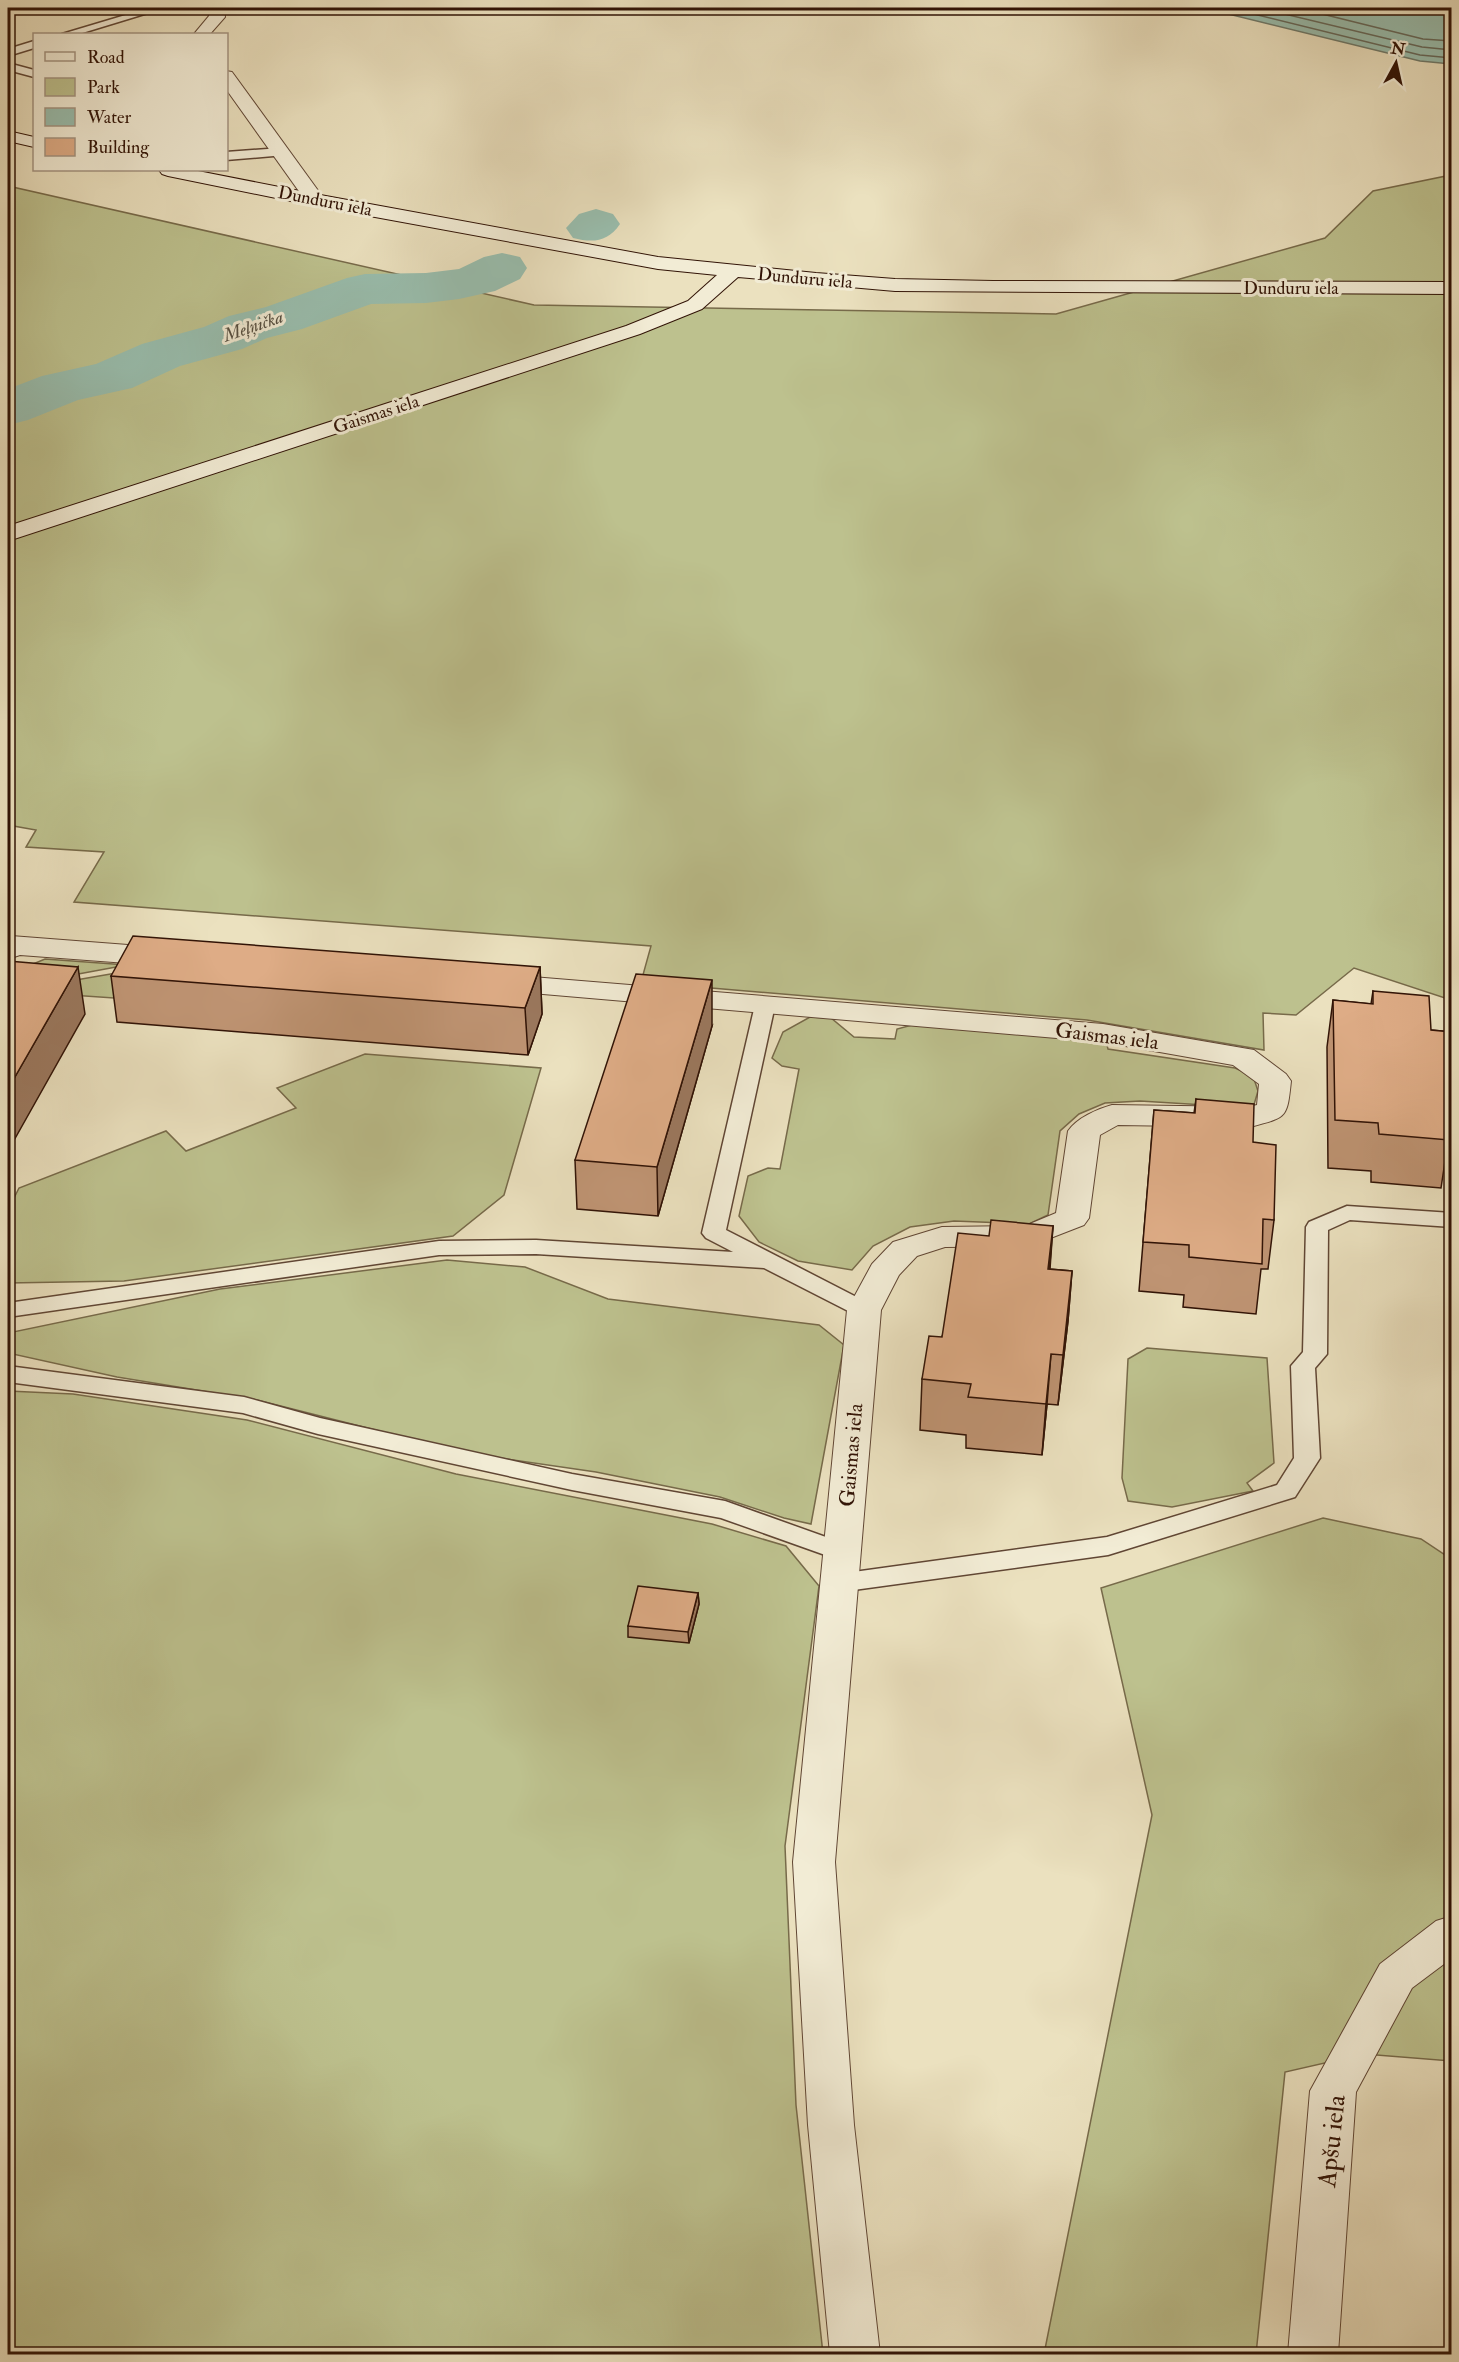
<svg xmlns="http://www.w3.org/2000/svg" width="1459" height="2362" font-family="'IM FELL Double Pica',serif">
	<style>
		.green { fill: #bdc18e; stroke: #776a4a; stroke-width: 1.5 }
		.water { fill: #99beae; stroke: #6f7a6b; stroke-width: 1.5 }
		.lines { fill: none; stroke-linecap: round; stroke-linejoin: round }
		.shore { stroke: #65685a; stroke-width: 1.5 }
		.river { fill: #99beae; fill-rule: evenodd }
		.lane-casing { stroke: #604634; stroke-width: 3 }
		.street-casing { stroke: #604634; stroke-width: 2 }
		.secondary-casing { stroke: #311306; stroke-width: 2 }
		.lane { fill: #f2ecd5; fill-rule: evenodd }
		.street { fill: #f2ecd5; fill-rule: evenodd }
		.secondary { fill: #f2ecd5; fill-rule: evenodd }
		.wall { fill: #bf9473; stroke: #311306; stroke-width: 1.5 }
		.shaded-wall { fill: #9b785e; stroke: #311306; stroke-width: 1.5 }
		.building { fill: #deac86; stroke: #311306; stroke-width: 1.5 }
		.labels { text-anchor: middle; stroke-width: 6; stroke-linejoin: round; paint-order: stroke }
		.far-street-label { font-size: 18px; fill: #311306; stroke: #f2ecd5 }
		.far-water-label { font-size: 18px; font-style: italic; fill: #554f41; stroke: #f2ecd5 }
		.street-label { font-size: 21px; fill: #311306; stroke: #f2ecd5 }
		.near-street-label { font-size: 26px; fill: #311306; stroke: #f2ecd5 }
	</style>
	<rect width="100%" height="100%" fill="#ebe1bf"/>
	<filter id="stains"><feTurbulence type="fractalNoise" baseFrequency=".00333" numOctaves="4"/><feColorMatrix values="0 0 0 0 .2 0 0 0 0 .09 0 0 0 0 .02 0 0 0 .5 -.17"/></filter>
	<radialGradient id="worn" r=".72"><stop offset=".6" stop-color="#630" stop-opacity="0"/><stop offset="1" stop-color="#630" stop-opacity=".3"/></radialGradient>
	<g class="green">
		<polygon points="1451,175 1451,1000 1354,968 1296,1015 1263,1013 1264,1050 1087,1020 641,982 651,946 74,902 104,852 26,847 36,830 8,825 8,186 534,305 1056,314 1325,238 1373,191"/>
		<polygon points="45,959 127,965 8,987 16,971"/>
		<polygon points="128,971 114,998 12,991"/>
		<polygon points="810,1017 831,1018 854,1037 895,1039 897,1029 912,1025 1106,1041 1108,1049 1235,1068 1253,1076 1258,1091 1253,1108 1140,1101 1105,1103 1079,1114 1060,1131 1048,1215 1029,1224 954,1221 910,1227 873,1246 852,1270 798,1261 759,1242 739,1216 748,1176 768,1168 780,1169 799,1069 782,1066 772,1058 783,1032"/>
		<polygon points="365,1054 541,1068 504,1195 453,1236 124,1281 8,1283 8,1210 19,1188 166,1131 186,1151 296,1108 277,1088"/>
		<polygon points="447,1260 525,1267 608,1299 819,1325 844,1345 811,1524 784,1518 720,1497 596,1472 500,1458 403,1437 257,1400 117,1377 8,1353 8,1333 220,1289"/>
		<polygon points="1147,1348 1267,1358 1274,1463 1247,1483 1253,1491 1172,1507 1128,1501 1122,1478 1128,1359"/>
		<polygon points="8,1391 73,1394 247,1420 456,1474 712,1524 786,1546 819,1586 785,1846 796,2105 823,2354 8,2354"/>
		<polygon points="1323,1518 1421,1539 1451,1559 1451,2061 1364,2054 1285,2072 1256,2354 1044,2354 1152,1815 1101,1588"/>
	</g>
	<polygon class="water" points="1204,8 1451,8 1451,64 1420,61"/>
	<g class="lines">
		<g class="shore">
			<polyline points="1229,8 1420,55 1452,58"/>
			<polyline points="1260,8 1422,47 1452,50"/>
			<polyline points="1298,8 1423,39 1452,41"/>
		</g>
		<g class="river">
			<path d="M596,209L613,214L620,224C608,242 593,243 573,238L566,228L579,214Z"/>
			<polygon points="502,253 520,257 527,268 520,279 495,291 459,299 426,303 371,304 302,329 267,338 242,349 180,366 132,388 78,400 28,420 8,425 8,389 42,376 96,364 142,344 204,327 229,316 266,307 347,278 365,274 426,273 459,269 484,257"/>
		</g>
		<g class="lane-casing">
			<g id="lane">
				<polygon points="149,8 161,9 79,34 62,34"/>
				<polygon points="34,41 34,48 8,56 8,49"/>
				<polygon points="8,63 34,70 34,77 8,70"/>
				<polygon points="281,148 287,152 285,155 226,160 226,152"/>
				<polygon points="765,999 772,1001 775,1005 726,1230 872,1305 876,1310 872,1315 864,1317 856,1315 764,1268 536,1254 439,1255 8,1317 8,1303 439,1241 536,1240 733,1252 706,1238 702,1233 755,1005 758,1001"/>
				<polygon points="1347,1206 1452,1213 1452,1227 1350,1220 1328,1230 1327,1354 1315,1368 1320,1458 1295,1497 1108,1555 839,1592 830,1589 826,1583 830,1577 839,1574 1107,1537 1277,1485 1294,1458 1291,1366 1303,1352 1306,1227 1309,1222"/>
				<polygon points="8,1366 244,1397 320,1418 572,1474 725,1501 851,1546 855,1552 851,1558 842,1561 721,1518 572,1490 318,1434 243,1413 8,1382"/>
			</g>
		</g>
		<g class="street-casing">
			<g id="street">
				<polygon points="208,8 224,8 225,17 210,34 194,34 209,16"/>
				<polygon points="226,71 232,72 322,196 324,200 322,204 308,204 226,89"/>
				<polygon points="11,936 167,948 178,951 182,957 178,963 167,966 20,955 8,959 8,937"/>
				<path d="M496,974L1103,1024L1254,1050L1286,1074L1291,1081C1287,1119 1287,1117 1250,1127L1118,1125L1100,1135L1089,1218L1084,1225L1030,1246L945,1247L917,1256L899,1275L881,1310L835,1862L854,2125L880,2354H830L808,2125L793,1862L847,1310L872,1264L893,1242L942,1227L1025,1226L1056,1213L1068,1131C1077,1118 1097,1109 1112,1105L1248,1107L1257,1105L1259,1084L1233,1065L1103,1042L485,989L481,983L485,977Z"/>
				<polygon points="1452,1916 1452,1958 1412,1988 1356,2092 1338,2354 1288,2354 1310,2091 1380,1964 1436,1921"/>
			</g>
		</g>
		<g class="secondary-casing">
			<g id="secondary">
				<polygon points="8,131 34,137 34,147 8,141"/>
				<polygon points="159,170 193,170 315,194 658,257 816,273 895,279 993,281 1452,282 1452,294 895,291 738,277 702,309 640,334 8,541 8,526 626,326 688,301 717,275 658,269 315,206 168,176 162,174"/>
			</g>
		</g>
		<use href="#lane" class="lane"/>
		<use href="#street" class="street"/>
		<use href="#secondary" class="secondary"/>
	</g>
	<g class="wall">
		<polygon points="540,967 542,1014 528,1055 117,1022 111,976"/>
		<polygon points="1373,991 1431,1030 1452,1032 1452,1132 1449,1148 1447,1148 1441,1188 1371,1182 1371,1171 1328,1168 1327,1047 1333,1000 1371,1004"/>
		<polygon points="712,1026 658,1216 577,1209 575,1160"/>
		<polygon points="1196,1099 1253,1142 1274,1220 1268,1269 1261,1269 1256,1314 1183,1307 1184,1295 1139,1291 1154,1110 1194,1113"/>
		<polygon points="1053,1226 1050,1269 1072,1271 1068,1321 1058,1405 1047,1404 1042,1455 966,1448 966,1435 920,1430 922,1379 989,1236"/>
		<polygon points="698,1593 699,1604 689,1643 628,1637 628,1626"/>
	</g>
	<g class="shaded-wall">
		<polygon points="78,967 85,1014 8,1151 8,1089"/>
		<polygon points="540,967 542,1014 528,1055 525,1008"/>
		<polygon points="712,980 712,1026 658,1216 657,1167"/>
		<polygon points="1053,1226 1049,1275 1048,1269"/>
		<polygon points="1072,1271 1068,1321 1058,1405 1063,1355"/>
		<polygon points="1051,1354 1047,1404 1042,1455 1046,1404"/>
		<polygon points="698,1593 699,1604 689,1643 688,1632"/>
	</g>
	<g class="building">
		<polygon points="133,936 540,967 525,1008 111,976"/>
		<polygon points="8,961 78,967 8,1089"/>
		<polygon points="636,974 712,980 657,1167 575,1160"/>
		<polygon points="1373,991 1429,996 1431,1030 1452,1032 1452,1100 1446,1099 1449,1140 1379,1134 1378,1123 1335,1120 1333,1000 1373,1004"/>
		<polygon points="1196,1099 1254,1104 1253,1142 1276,1145 1274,1220 1263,1219 1262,1264 1189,1257 1189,1245 1143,1242 1154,1110 1195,1113"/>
		<polygon points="991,1220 1053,1226 1048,1269 1072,1271 1063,1355 1051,1354 1046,1404 968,1397 971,1384 922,1379 929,1336 942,1337 958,1233 989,1236"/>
		<polygon points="638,1586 698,1593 688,1632 628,1626"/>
	</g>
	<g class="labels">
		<g class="far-street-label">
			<text transform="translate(325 201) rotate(11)" y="6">Dunduru iela</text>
			<text transform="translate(805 278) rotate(5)" y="6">Dunduru iela</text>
			<text x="1291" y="294">Dunduru iela</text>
			<text transform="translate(376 414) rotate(-18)" y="6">Gaismas iela</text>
		</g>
		<g class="far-water-label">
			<text transform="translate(253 326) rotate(-19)" y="6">Meļņička</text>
		</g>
		<g class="street-label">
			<text transform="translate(1107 1036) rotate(7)" y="7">Gaismas iela</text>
			<text transform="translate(851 1455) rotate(-85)" y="7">Gaismas iela</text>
		</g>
		<g class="near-street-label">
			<text transform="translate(1331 2141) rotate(-84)" y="9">Apšu iela</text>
		</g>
	</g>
	<rect width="1459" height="2362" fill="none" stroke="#ebe1bf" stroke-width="30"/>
	<rect x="9" y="9" width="1441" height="2344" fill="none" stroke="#311306" stroke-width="3"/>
	<rect x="15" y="15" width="1429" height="2332" fill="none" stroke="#311306" stroke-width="1.5"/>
	<rect x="33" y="33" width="195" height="138" fill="#f2ecd5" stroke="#a59582" stroke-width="1.5"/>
	<rect x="45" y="52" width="30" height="9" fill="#f2ecd5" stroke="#a59582" stroke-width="1.5"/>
	<text x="87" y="63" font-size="18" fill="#311306">Road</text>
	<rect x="45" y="78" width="30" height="18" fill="#bdc18e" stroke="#a59582" stroke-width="1.5"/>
	<text x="87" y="93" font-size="18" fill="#311306">Park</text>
	<rect x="45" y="108" width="30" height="18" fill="#99beae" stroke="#a59582" stroke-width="1.5"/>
	<text x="87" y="123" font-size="18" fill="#311306">Water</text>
	<rect x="45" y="138" width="30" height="18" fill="#deac86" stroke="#a59582" stroke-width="1.5"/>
	<text x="87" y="153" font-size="18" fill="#311306">Building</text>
	<g transform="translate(1396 63) rotate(8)" stroke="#f2ecd5" stroke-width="4.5" paint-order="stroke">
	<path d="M0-4.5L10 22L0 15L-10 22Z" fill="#311306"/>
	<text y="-9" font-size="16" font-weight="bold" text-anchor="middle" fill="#311306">N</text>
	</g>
	<rect width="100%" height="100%" filter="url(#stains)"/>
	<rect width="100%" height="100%" fill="url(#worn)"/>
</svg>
